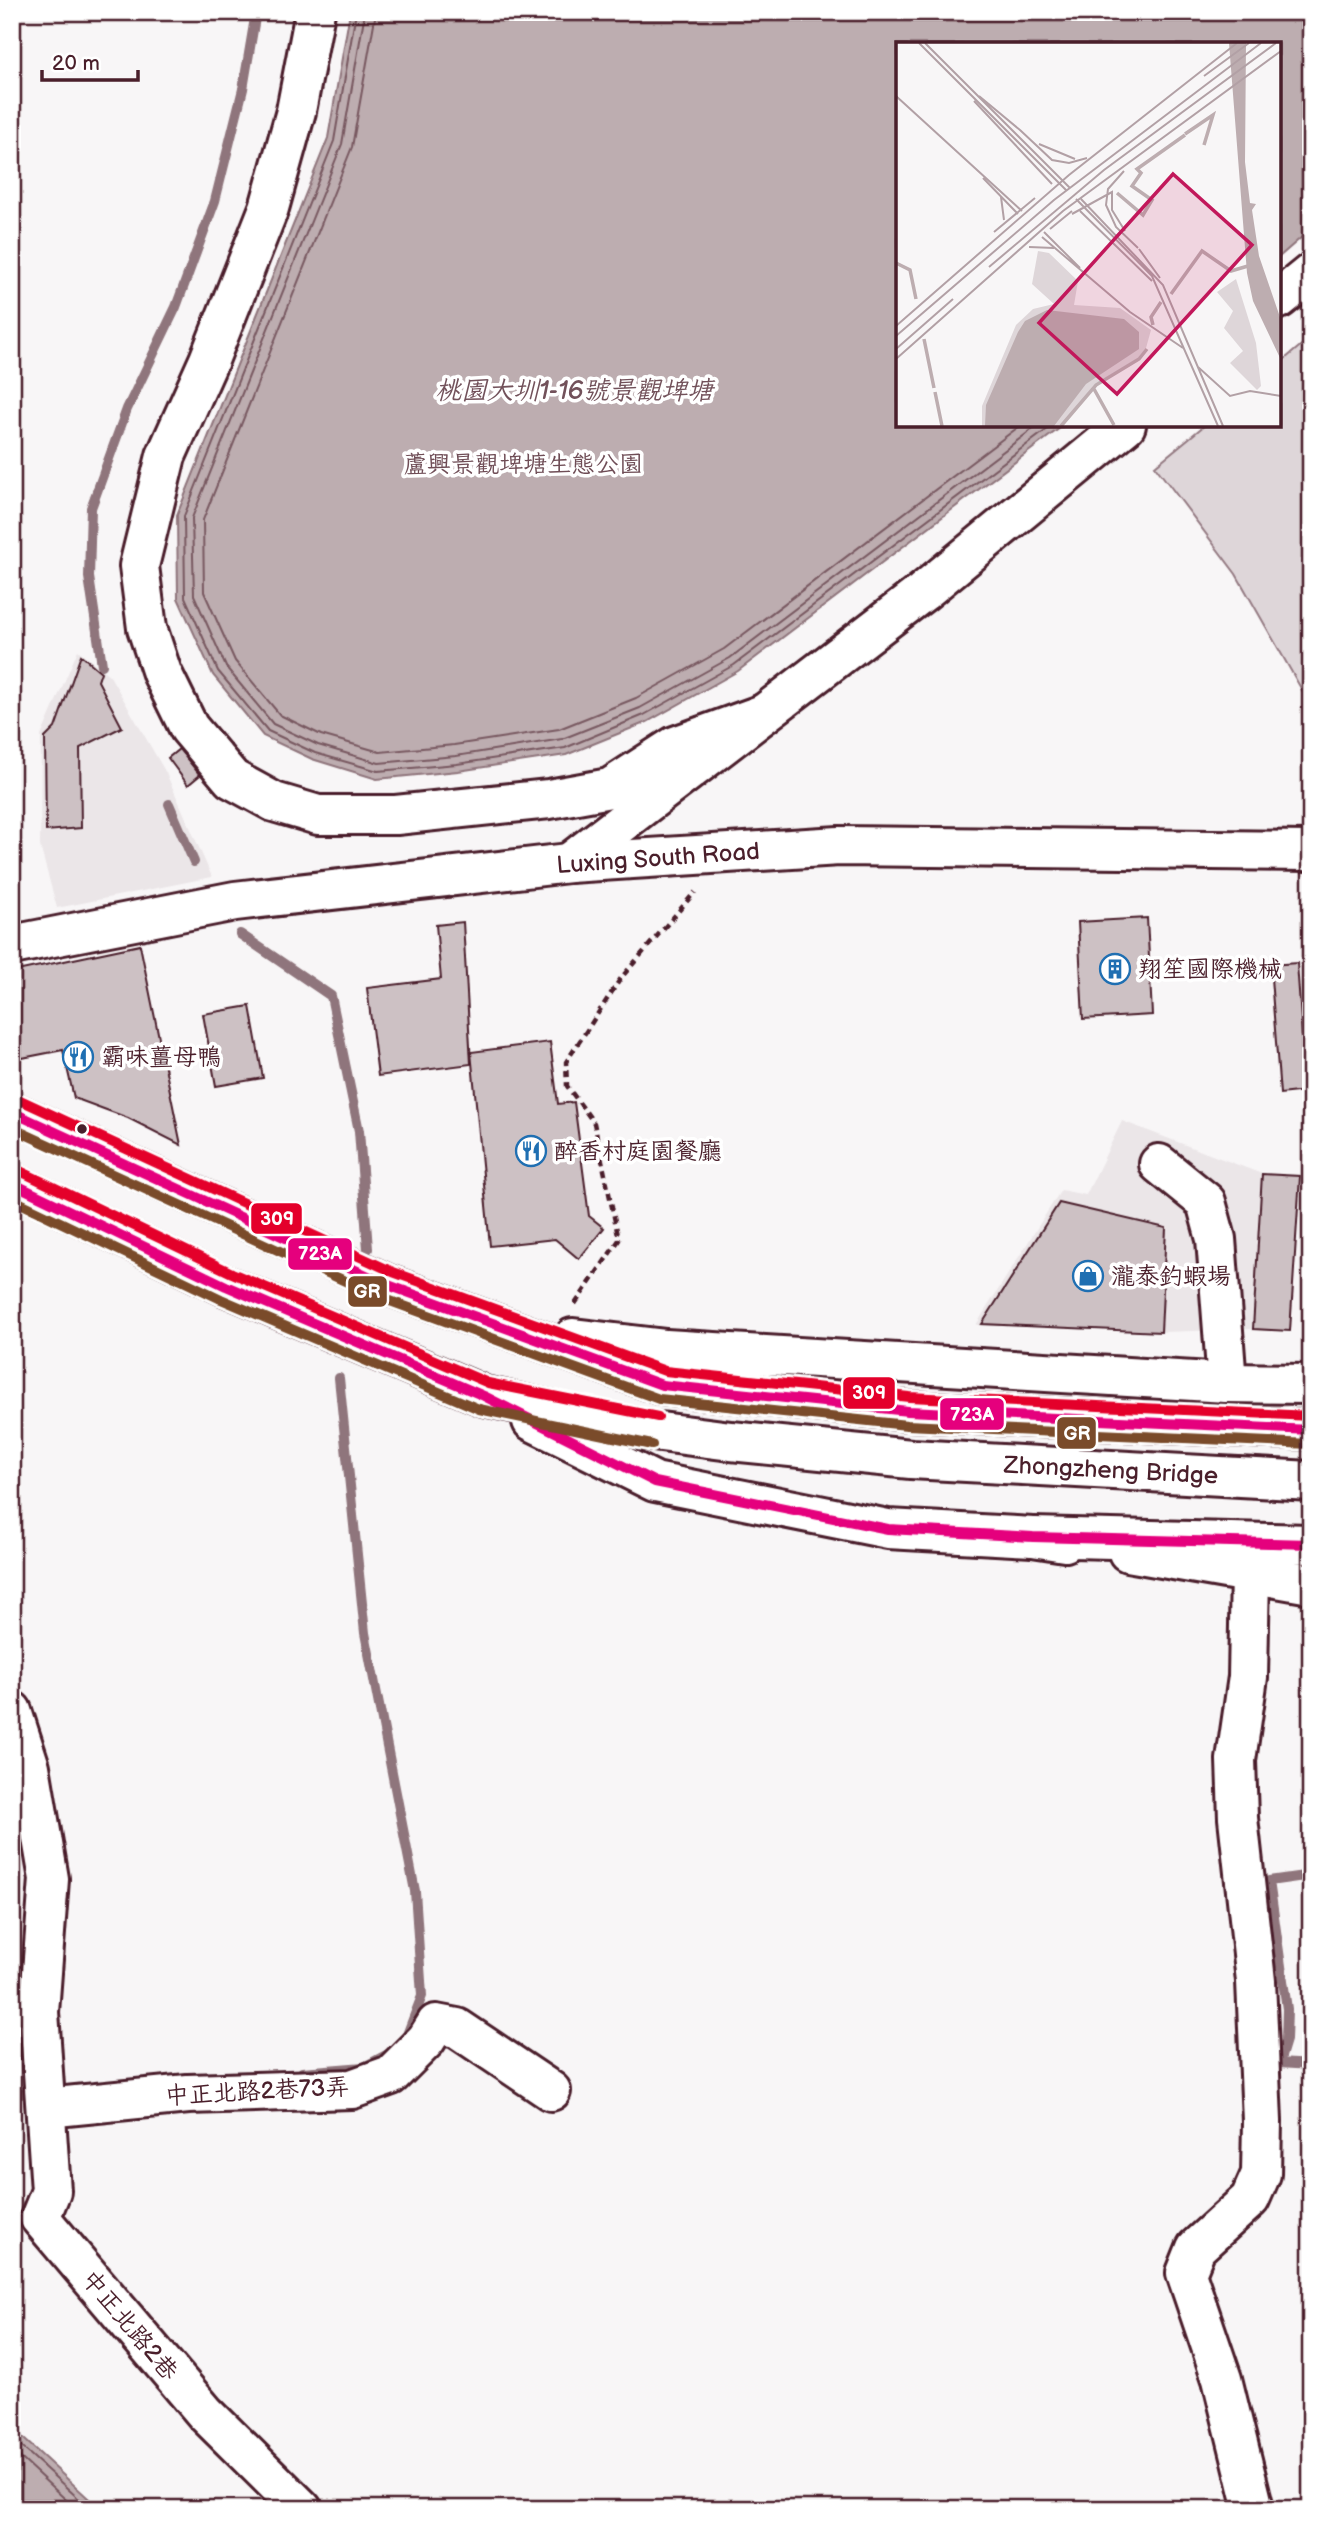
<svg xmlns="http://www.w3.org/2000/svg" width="1323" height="2521" font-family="'Balsamiq Sans','LXGW WenKai TC',sans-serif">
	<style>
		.built { fill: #ebe6e8 }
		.green { fill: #ded6d9; stroke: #947a82; stroke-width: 2 }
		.water { fill: #bdadb0; stroke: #8f747b; stroke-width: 2 }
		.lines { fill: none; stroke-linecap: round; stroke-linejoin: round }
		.shore { stroke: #785860; stroke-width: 2 }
		.stream { stroke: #8f747b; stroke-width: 10 }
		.building { fill: #cdc1c4; stroke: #4a1f2b; stroke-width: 2 }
		.minor-casing { stroke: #4a1f2b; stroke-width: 44 }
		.highway-casing { stroke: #4a1f2b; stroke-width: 44 }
		.path { stroke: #4a1f2b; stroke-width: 4.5; stroke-dasharray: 7 5; stroke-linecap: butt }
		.minor { stroke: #fff; stroke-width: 38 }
		.highway { stroke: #fff; stroke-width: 38 }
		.bus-1-casing { stroke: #fff; stroke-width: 16 }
		.bus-2-casing { stroke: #fff; stroke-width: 16 }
		.bus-3-casing { stroke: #fff; stroke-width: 16 }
		.bus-1 { stroke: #e5007d; stroke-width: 10 }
		.bus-2 { stroke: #7a4b2a; stroke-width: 10 }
		.bus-3 { stroke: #e4002b; stroke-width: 10 }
		.bus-dot { fill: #4a1f2b; stroke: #fff; stroke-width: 2.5 }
		.labels { text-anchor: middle; stroke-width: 7; stroke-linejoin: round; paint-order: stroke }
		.park-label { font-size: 24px; fill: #6f4d56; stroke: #fff }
		.street-label { font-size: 24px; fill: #4a1f2b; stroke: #fff }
		.poi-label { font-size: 24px; fill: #4a1f2b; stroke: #fff; text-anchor: start }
		.water-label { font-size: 26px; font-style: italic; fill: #72515a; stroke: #fff }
		.inset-river { fill: none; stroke: #bdadb0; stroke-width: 3.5 }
		.inset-road { fill: none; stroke: #b2a0a5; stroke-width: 2 }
		.view { fill: #c2185b; fill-opacity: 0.15; stroke: #c2185b; stroke-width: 3.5 }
		.inset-edge { fill: none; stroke: #4a1f2b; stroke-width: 3.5 }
		.line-badge { stroke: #fff; stroke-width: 2.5 }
		.badge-label { font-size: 19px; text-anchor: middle; font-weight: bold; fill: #fff }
	</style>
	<rect width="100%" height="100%" fill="#f8f6f7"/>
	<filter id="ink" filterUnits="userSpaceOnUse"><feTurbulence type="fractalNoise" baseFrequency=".0143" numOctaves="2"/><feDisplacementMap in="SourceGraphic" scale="14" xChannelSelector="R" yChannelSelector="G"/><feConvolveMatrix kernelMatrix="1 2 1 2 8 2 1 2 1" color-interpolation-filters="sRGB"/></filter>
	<g filter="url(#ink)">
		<g class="built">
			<polygon points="78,650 110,676 166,773 212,877 57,908 40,846 41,736"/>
			<polygon points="1122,1121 1262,1174 1253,1329 1161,1332 976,1325 1061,1190 1086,1195"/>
		</g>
		<polygon class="green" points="1311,337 1311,706 1236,574 1155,466 1205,425 1279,425 1279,364"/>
		<g class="water">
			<polygon points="350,12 1311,12 1311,229 1279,257 1279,44 898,44 898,425 1064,425 738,671 647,722 566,755 458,771 377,779 312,759 263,736 213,675 178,598 177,515 328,138"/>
			<polygon points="12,2428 100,2509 12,2509"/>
		</g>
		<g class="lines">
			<g class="shore">
				<polyline points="356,12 334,141 184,516 185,597 218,671 268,731 315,753 378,771 457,764 565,748 644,715 734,665 1053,425"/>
				<polyline points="365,12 342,144 192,518 194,595 226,667 273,724 318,745 379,763 456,756 562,739 640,708 730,658 1038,425"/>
				<polyline points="376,12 352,147 203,520 204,592 235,661 280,715 321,735 380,752 454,745 559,729 636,698 724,649 1021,425"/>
				<polyline points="12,2438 90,2509"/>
				<polyline points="12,2450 76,2509"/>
			</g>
			<g class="stream">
				<polyline points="102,665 89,577 91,508 127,409 176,307 215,201 243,89 256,12"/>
				<polyline points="169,804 194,862"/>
				<polyline points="240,934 331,996 359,1131 368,1249"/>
				<polyline points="339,1378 365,1633 415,1891 422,1996 405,2040"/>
				<polyline points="1311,1875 1269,1881 1287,2009 1286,2040 1279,2063 1311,2065"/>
				<polyline points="302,2072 364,2067 392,2052"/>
				<polyline points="1311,2094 1311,2096"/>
				<polyline points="12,2095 36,2092"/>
			</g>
		</g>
		<g class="building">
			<polygon points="81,655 101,672 98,681 122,727 80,748 81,828 46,831 45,738 55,728"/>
			<polygon points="179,749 200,775 188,785 168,758"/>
			<polygon points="1147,918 1152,1015 1083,1019 1078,922"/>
			<polygon points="463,922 471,1064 378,1076 367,988 441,979 436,925"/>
			<polygon points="140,945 181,1145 128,1118 74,1098 63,1050 12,1060 12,972"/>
			<polygon points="1297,963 1306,1091 1280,1094 1270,965"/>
			<polygon points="250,1006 263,1078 216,1086 203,1014"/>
			<polygon points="550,1042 558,1104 574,1102 589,1216 604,1228 579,1259 555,1239 490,1246 471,1052"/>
			<polygon points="1262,1174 1300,1176 1290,1331 1253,1329"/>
			<polygon points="1059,1203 1166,1228 1161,1332 982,1324"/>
		</g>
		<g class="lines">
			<g class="minor-casing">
				<g id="minor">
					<polyline points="315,12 296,111 269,208 209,360 166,456 139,566 147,628 162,673 189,728 232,779 274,802 318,815 396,815 549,799 610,788 675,746 763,714"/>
					<polyline points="1279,299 1311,273"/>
					<polyline points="569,863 923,592 1126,425"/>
					<polyline points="12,945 235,901 569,863 839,846 1311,851"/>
					<polyline points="12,1112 388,1285 662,1385 908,1411 1311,1430"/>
					<polyline points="1159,1164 1206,1202 1216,1239 1227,1383"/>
					<polyline points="12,1183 226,1286 484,1396 637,1429 731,1441 911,1459 1311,1481"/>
					<polyline points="573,1338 666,1349 1227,1383 1311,1384"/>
					<polyline points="532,1421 655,1482 888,1529 1033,1537 1065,1542"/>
					<polyline points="1128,1552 1311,1584"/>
					<polyline points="1250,1573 1248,1677 1236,1760 1238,1818 1256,1981 1262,2121 1261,2174 1250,2199 1196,2248 1186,2273 1222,2379 1254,2509"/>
					<polyline points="12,1711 30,1767 49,1879 39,2012 51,2191 40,2218 205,2413 302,2509"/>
					<polyline points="46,2108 188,2094 352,2089 391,2075 426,2040 436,2024 457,2028 551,2091"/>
				</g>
			</g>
			<g class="highway-casing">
				<polyline id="highway" points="1033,1537 1311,1544"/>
			</g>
			<polyline class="path" points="575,1304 619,1240 594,1123 567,1086 566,1062 621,978 695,892"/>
			<use href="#minor" class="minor"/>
			<use href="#highway" class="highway"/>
			<g class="bus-1-casing">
				<g id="bus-1">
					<polyline points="12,1112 388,1285 662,1385 908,1411 1311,1430"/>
					<polyline points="12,1183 226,1286 484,1396 655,1482 888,1529 1033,1537 1311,1544"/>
				</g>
			</g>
			<g class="bus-2-casing">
				<g id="bus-2">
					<polyline points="12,1128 382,1298 659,1399 907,1425 1310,1444"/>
					<polyline points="12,1199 221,1299 479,1409 652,1445"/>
				</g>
			</g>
			<g class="bus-3-casing">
				<g id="bus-3">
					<polyline points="18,1099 393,1272 665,1371 909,1397 1311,1416"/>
					<polyline points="18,1170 232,1273 488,1383 658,1417"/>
				</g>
			</g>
			<use href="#bus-1" class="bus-1"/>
			<use href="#bus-2" class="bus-2"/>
			<use href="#bus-3" class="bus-3"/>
		</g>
	</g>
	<defs>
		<g id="building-ring" transform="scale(1.575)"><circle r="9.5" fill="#fff" stroke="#1f6fb2" stroke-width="1.5"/><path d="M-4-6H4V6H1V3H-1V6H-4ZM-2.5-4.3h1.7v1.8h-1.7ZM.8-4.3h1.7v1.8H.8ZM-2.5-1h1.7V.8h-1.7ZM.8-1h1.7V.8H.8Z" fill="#1f6fb2"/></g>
		<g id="restaurant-ring" transform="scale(1.575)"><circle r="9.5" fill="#fff" stroke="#1f6fb2" stroke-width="1.5"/><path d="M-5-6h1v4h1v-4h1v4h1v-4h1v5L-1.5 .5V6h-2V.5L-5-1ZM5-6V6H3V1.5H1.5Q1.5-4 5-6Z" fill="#1f6fb2"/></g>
		<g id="shop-ring" transform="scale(1.575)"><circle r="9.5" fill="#fff" stroke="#1f6fb2" stroke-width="1.5"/><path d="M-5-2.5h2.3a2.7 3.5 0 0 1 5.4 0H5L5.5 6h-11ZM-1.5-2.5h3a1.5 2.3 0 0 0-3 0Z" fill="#1f6fb2"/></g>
	</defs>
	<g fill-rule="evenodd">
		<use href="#building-ring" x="1115" y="969"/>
		<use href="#restaurant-ring" x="78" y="1057"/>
		<use href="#restaurant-ring" x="531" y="1151"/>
		<use href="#shop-ring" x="1088" y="1276"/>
	</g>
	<circle class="bus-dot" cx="82" cy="1129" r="6"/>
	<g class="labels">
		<g class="park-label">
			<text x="523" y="472">蘆興景觀埤塘生態公園</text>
		</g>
		<g class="street-label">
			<text transform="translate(658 858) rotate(-4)" y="8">Luxing South Road</text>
			<text transform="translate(1111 1470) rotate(3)" y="8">Zhongzheng Bridge</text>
			<text transform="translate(257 2091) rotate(-3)" y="8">中正北路2巷73弄</text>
			<text transform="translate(130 2325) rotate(50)" y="8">中正北路2巷</text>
		</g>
		<g class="poi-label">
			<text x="1138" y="977">翔笙國際機械</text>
			<text x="101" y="1065">霸味薑母鴨</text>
			<text x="554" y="1159">醉香村庭園餐廳</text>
			<text x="1111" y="1284">瀧泰釣蝦場</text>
		</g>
		<g class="water-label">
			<text x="574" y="399">桃園大圳1-16號景觀埤塘</text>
		</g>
	</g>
	<g transform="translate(896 42)">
		<rect width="385" height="385" fill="#f8f6f7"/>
		<path d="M142,209L153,211L182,239L178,263L224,266L255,288L250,306L242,316L198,343L165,384H86V364L120,283L137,267L158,262L136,242ZM340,237L360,301L365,344L361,348L334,321L347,309L328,286L337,269L321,250Z" fill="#ded6d9"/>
		<path d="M333,1H350L349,120L354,161L360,162L356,168L363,214L385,278V318L357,259L351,231ZM151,268L228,277L243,290V307L190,342L158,384H89L90,363L122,290L129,279Z" fill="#bdadb0"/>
		<path class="inset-river" d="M289,92L317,73L308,103M221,151L247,173L256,158L236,144L245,131L241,127L289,93M0,221L14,228L20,257M275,252L306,209L335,229L352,224M257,283L255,275L265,260M28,297L38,346M198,347L218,383M39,350L46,384M165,384L200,343L243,317L251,307"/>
		<path class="inset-road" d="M23,1L171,149M29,1L174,146M308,34L353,1M0,54L126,169M83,54L124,88M78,59L156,142M124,88L156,118L173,121L191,116M143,102L179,117M228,129L212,147L210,163L220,185L242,206M87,136L122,172M105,155L108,178M180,157L256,234L322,384M185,157L267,243L327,384M184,169L256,239M176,172L216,150V168L229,189M154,187L176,169M98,190L139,156M148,190L184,226M146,195L234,270L287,306M133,205L158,206M243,207L264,236M93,225L208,128L380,1M0,284L173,133L341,1M0,294L158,158L365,1M0,307L57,257M0,317L167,169L385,9M302,325L334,354L354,349L385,354"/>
		<path class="view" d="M277,132L356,203L221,352L143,281Z"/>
		<rect width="385" height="385" class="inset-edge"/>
	</g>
	<g class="line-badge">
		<rect x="250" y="1202" width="53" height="33" rx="7" fill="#e4002b"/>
		<rect x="287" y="1237" width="66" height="34" rx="7" fill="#e5007d"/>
		<rect x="347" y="1275" width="41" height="33" rx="7" fill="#7a4b2a"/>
		<rect x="842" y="1376" width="54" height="34" rx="7" fill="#e4002b"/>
		<rect x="939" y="1397" width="66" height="34" rx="7" fill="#e5007d"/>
		<rect x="1056" y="1416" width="41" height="34" rx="7" fill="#7a4b2a"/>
	</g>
	<g class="badge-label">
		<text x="277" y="1225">309</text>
		<text x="320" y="1260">723A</text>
		<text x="367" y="1298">GR</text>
		<text x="869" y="1399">309</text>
		<text x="972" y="1421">723A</text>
		<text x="1077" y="1440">GR</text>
	</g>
	<rect width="1323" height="2521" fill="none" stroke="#fff" stroke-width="42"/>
	<rect x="21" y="21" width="1281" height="2479" fill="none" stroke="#4a1f2b" stroke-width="2.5" filter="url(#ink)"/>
	<path d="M42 70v10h96v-10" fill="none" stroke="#4a1f2b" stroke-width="3.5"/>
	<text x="52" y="70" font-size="21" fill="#4a1f2b" stroke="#ffffff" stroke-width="5" paint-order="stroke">20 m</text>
</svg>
